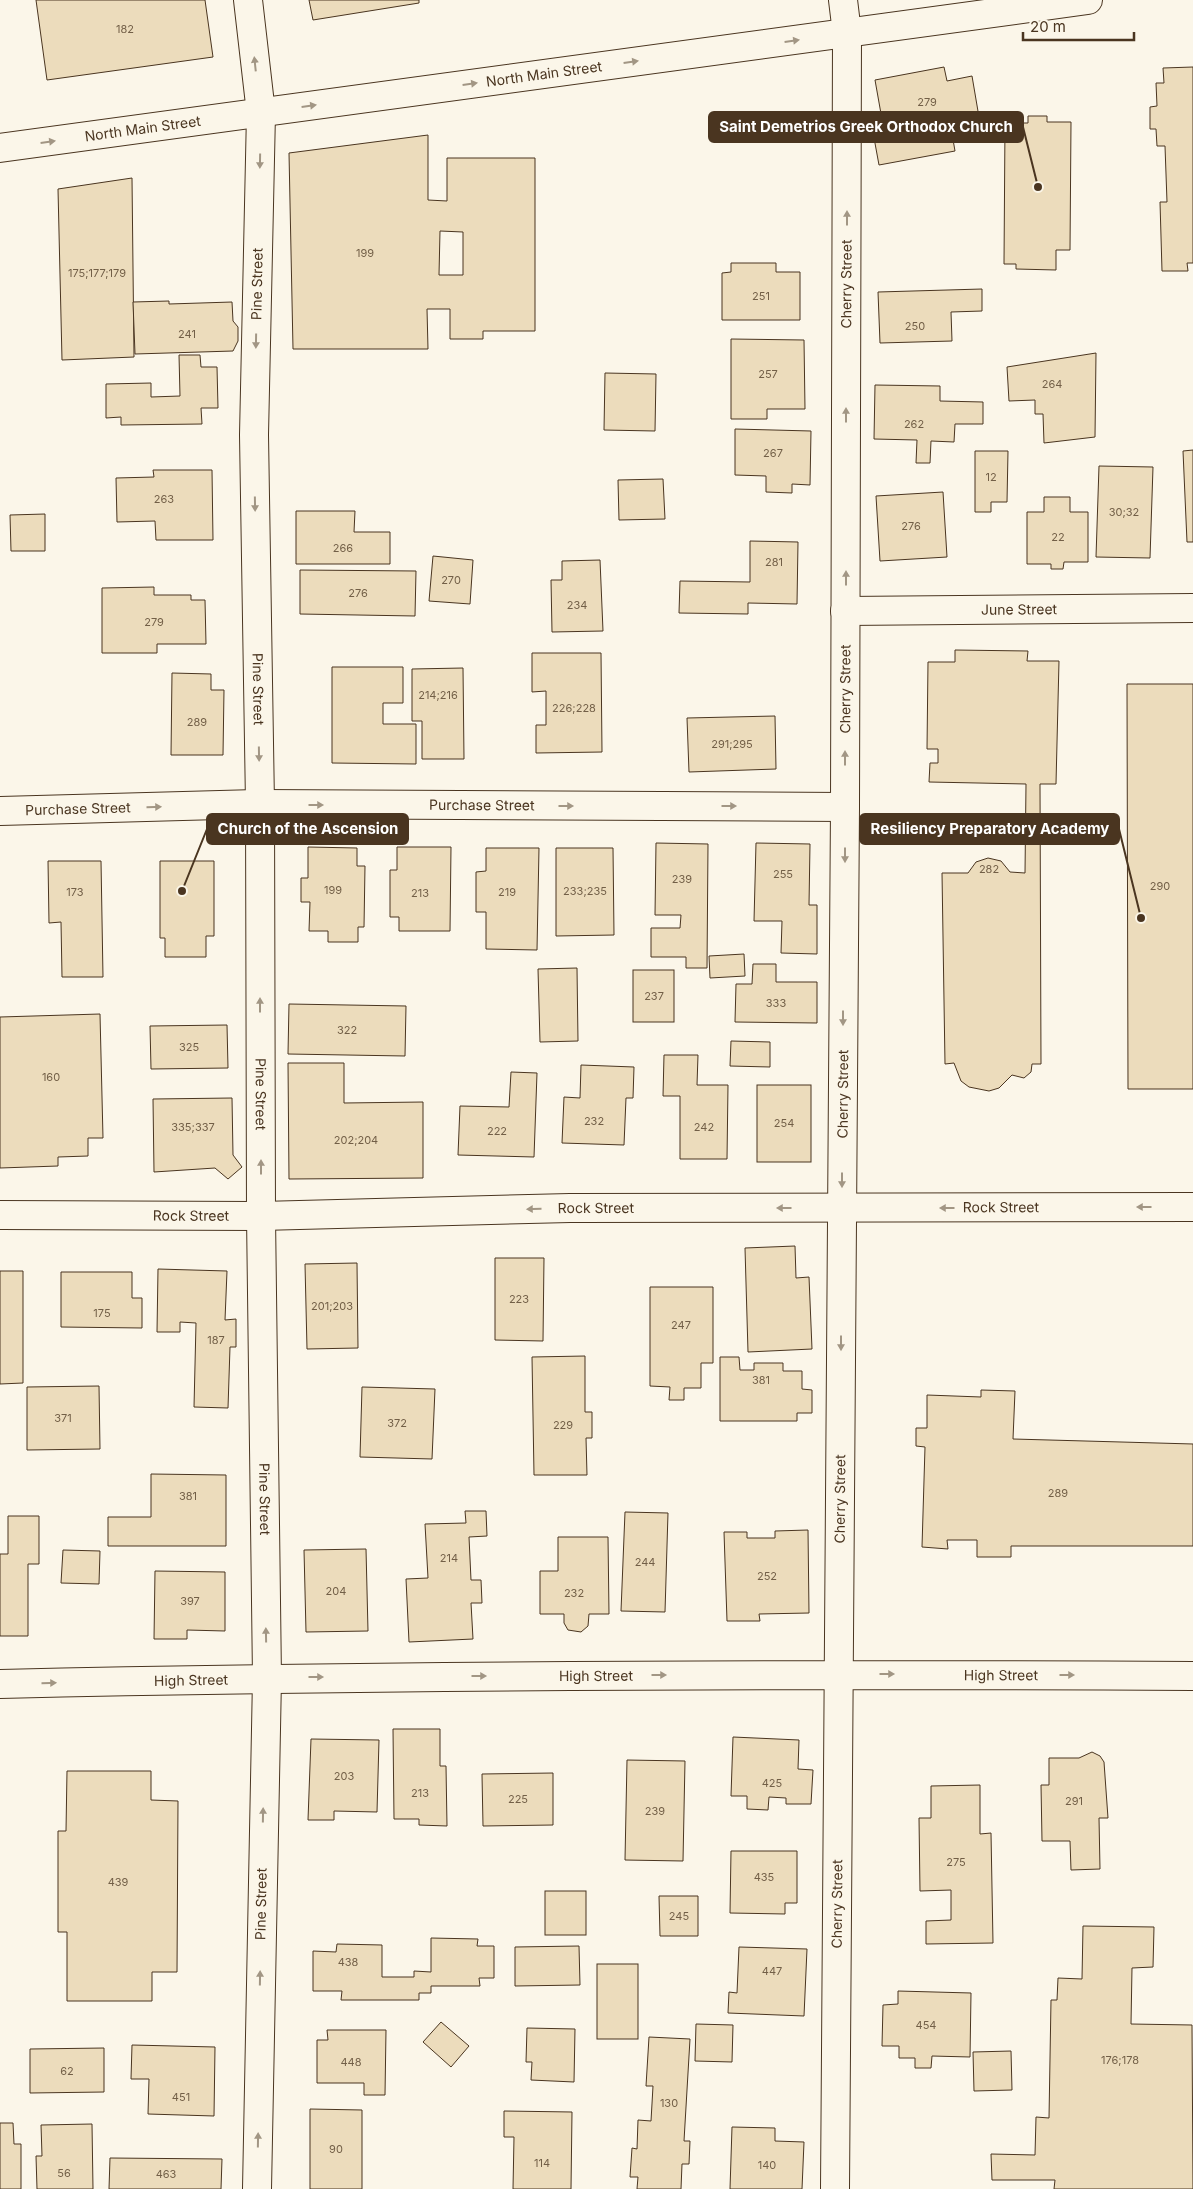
<svg xmlns="http://www.w3.org/2000/svg" width="1193" height="2189" font-family="Inter,sans-serif">
	<style>
		.building { fill: #ecdcbc; stroke: #4a3520; fill-rule: evenodd }
		.lines { fill: none; stroke-linecap: round; stroke-linejoin: round }
		.minor-casing { stroke: #4a3520; stroke-width: 30 }
		.major-casing { stroke: #4a3520; stroke-width: 30 }
		.minor { stroke: #fbf6e9; stroke-width: 28 }
		.major { stroke: #fbf6e9; stroke-width: 28 }
		.oneway { fill: #a29684 }
		.labels { text-anchor: middle; stroke-width: 4; stroke-linejoin: round; paint-order: stroke }
		.number-label { font-size: 11px; fill: #725f47 }
		.street-label { font-size: 14px; fill: #4a3520; stroke: #fbf6e9 }
		.leader { fill: none; stroke: #4a3520; stroke-width: 2 }
		.callout-dot { fill: #4a3520; stroke: #fbf6e9; stroke-width: 2 }
		.callout { fill: #4a3520; stroke: #4a3520; stroke-width: 2 }
		.callout-label { font-size: 15px; text-anchor: middle; font-weight: bold; fill: #fff }
	</style>
	<rect width="100%" height="100%" fill="#fbf6e9"/>
	<g class="building">
		<polygon points="36,0 205,0 213,57 47,80"/>
		<polygon points="309,0 419,0 419,3 313,20"/>
		<polygon points="944,67 947,81 972,76 980,123 951,128 955,151 879,165 872,127 883,125 875,80"/>
		<polygon points="1193,67 1193,263 1187,263 1188,271 1162,271 1160,202 1167,202 1165,146 1157,146 1156,129 1150,129 1150,107 1157,106 1156,83 1164,83 1163,68"/>
		<polygon points="1028,116 1047,116 1047,122 1071,122 1070,250 1056,250 1056,270 1016,269 1016,264 1004,264 1005,123 1028,123"/>
		<path d="M428,135V200L447,201V158H535V331H483V339H450V309H427L428,349H293L289,153ZM440,231L463,232V275H439Z"/>
		<polygon points="132,178 134,357 62,360 58,189"/>
		<polygon points="731,263 776,263 776,272 800,272 800,320 722,320 722,273 731,272"/>
		<polygon points="982,289 982,311 951,312 952,341 880,343 878,292"/>
		<polygon points="169,301 169,304 232,302 233,321 238,327 238,341 233,351 135,354 133,302"/>
		<polygon points="731,339 804,340 805,409 767,409 767,419 731,419"/>
		<polygon points="1096,353 1095,437 1044,443 1043,414 1035,414 1035,400 1009,401 1007,367"/>
		<polygon points="179,355 200,355 201,367 217,367 218,408 201,408 202,424 121,425 121,417 106,418 106,384 151,383 151,397 180,396"/>
		<polygon points="605,373 656,374 655,431 604,430"/>
		<polygon points="875,385 940,386 940,401 983,402 983,424 955,424 954,442 931,441 930,463 916,463 917,440 874,439"/>
		<polygon points="735,429 811,431 810,485 792,484 792,493 766,492 766,476 735,475"/>
		<polygon points="1193,450 1193,542 1187,542 1183,451"/>
		<polygon points="975,451 1008,451 1007,502 991,502 991,512 975,512"/>
		<polygon points="1099,466 1153,467 1150,558 1096,557"/>
		<polygon points="153,470 212,470 213,540 156,540 155,521 117,522 116,478 154,477"/>
		<polygon points="663,479 665,519 619,520 618,480"/>
		<polygon points="943,492 947,557 880,561 876,496"/>
		<polygon points="1044,497 1070,497 1070,512 1088,512 1088,562 1064,562 1063,569 1051,569 1051,564 1027,564 1027,512 1044,512"/>
		<polygon points="296,511 355,511 354,532 390,532 390,564 296,564"/>
		<polygon points="45,514 45,551 11,551 10,515"/>
		<polygon points="750,541 798,542 797,604 748,603 748,614 679,613 680,581 750,582"/>
		<polygon points="433,556 473,560 470,604 429,601"/>
		<polygon points="600,560 603,631 552,632 551,580 562,580 562,561"/>
		<polygon points="300,570 416,571 415,616 300,614"/>
		<polygon points="154,587 154,595 191,595 191,600 205,600 206,644 157,644 157,653 102,653 102,588"/>
		<polygon points="955,650 1028,651 1027,661 1059,661 1056,784 1040,784 1041,1064 1032,1064 1031,1072 1024,1078 1012,1075 999,1088 989,1091 969,1087 961,1081 954,1063 945,1064 942,873 968,873 976,862 988,858 1001,861 1010,872 1025,873 1026,784 929,782 930,763 938,763 938,749 927,749 928,662 955,662"/>
		<polygon points="532,653 601,653 602,752 536,753 536,725 546,725 546,691 532,692"/>
		<polygon points="332,667 403,667 403,703 383,703 383,724 416,724 416,764 332,763"/>
		<polygon points="463,668 464,759 422,759 422,721 412,721 412,669"/>
		<polygon points="172,673 211,674 211,690 224,690 223,755 171,755"/>
		<polygon points="1127,684 1193,684 1193,1089 1128,1089"/>
		<polygon points="775,716 776,769 689,772 687,718"/>
		<polygon points="656,843 708,844 707,968 686,968 686,957 651,957 651,928 680,928 681,915 655,915"/>
		<polygon points="756,843 810,844 809,905 817,905 817,954 781,953 782,921 754,921"/>
		<polygon points="308,847 357,848 357,866 365,866 364,927 358,927 358,942 328,942 328,931 309,931 310,902 301,902 301,878 308,878"/>
		<polygon points="397,847 451,847 450,931 399,931 399,917 390,917 390,870 397,870"/>
		<polygon points="486,848 539,848 537,950 486,949 486,912 476,912 476,872 486,871"/>
		<polygon points="556,848 613,848 614,935 556,936"/>
		<polygon points="48,861 101,861 103,977 62,977 61,922 49,923"/>
		<polygon points="160,861 214,861 214,936 206,936 206,957 165,957 165,938 160,938"/>
		<polygon points="744,954 745,976 710,978 709,956"/>
		<polygon points="753,964 776,964 776,982 817,982 817,1023 735,1022 736,984 752,984"/>
		<polygon points="577,968 578,1041 540,1042 538,969"/>
		<rect x="633" y="970" width="41" height="52"/>
		<polygon points="289,1004 406,1006 405,1056 288,1054"/>
		<polygon points="100,1014 103,1138 88,1138 88,1156 58,1157 58,1166 0,1168 0,1017"/>
		<polygon points="227,1025 228,1068 151,1069 150,1026"/>
		<polygon points="731,1041 770,1042 770,1067 730,1066"/>
		<polygon points="664,1055 698,1055 697,1085 728,1085 727,1159 680,1159 680,1096 663,1096"/>
		<polygon points="288,1063 344,1063 344,1103 423,1102 423,1178 289,1179"/>
		<polygon points="581,1065 634,1067 633,1098 626,1098 624,1145 562,1143 564,1097 580,1098"/>
		<polygon points="511,1072 537,1073 534,1157 458,1155 460,1106 509,1107"/>
		<rect x="757" y="1085" width="54" height="77"/>
		<polygon points="232,1098 233,1155 242,1167 228,1179 215,1168 154,1172 153,1099"/>
		<polygon points="795,1246 796,1278 809,1277 812,1349 748,1352 745,1248"/>
		<polygon points="495,1258 544,1258 543,1341 495,1340"/>
		<polygon points="357,1263 358,1348 307,1349 305,1264"/>
		<polygon points="158,1269 227,1271 225,1320 236,1319 236,1347 230,1347 228,1408 194,1407 196,1323 180,1322 180,1332 157,1332"/>
		<polygon points="0,1271 23,1271 23,1383 0,1384"/>
		<polygon points="61,1272 132,1272 132,1298 142,1298 142,1328 61,1327"/>
		<polygon points="650,1287 713,1287 713,1363 701,1363 701,1388 684,1388 684,1400 669,1400 670,1387 650,1386"/>
		<polygon points="585,1356 585,1412 592,1412 592,1438 586,1438 587,1475 534,1475 532,1357"/>
		<polygon points="720,1357 739,1357 740,1370 754,1370 754,1363 783,1363 783,1371 802,1371 802,1389 812,1390 812,1413 797,1413 797,1421 720,1421"/>
		<polygon points="99,1386 100,1449 27,1450 27,1387"/>
		<polygon points="362,1387 435,1389 432,1459 360,1457"/>
		<polygon points="981,1390 1015,1391 1013,1439 1193,1444 1193,1546 1011,1546 1011,1557 977,1557 977,1540 947,1540 948,1549 922,1547 925,1447 916,1446 916,1428 927,1428 927,1395 981,1397"/>
		<polygon points="151,1474 226,1475 226,1546 108,1546 108,1517 151,1517"/>
		<polygon points="465,1511 486,1511 487,1536 469,1537 471,1580 481,1580 482,1603 471,1603 473,1639 409,1642 406,1579 428,1578 425,1524 466,1523"/>
		<polygon points="625,1512 668,1513 665,1612 621,1611"/>
		<polygon points="8,1516 39,1516 39,1564 28,1564 28,1636 0,1636 0,1554 8,1554"/>
		<polygon points="808,1530 809,1613 759,1614 760,1621 727,1621 724,1532 747,1532 747,1538 775,1538 775,1531"/>
		<polygon points="558,1537 608,1537 609,1614 589,1614 588,1626 581,1632 568,1630 564,1623 564,1614 540,1614 540,1571 558,1571"/>
		<polygon points="366,1549 368,1631 306,1632 304,1550"/>
		<polygon points="63,1550 100,1551 99,1584 61,1583"/>
		<polygon points="155,1571 225,1572 225,1631 187,1630 187,1639 154,1639"/>
		<polygon points="393,1729 440,1729 440,1766 446,1766 447,1826 419,1825 419,1819 394,1819"/>
		<polygon points="733,1737 799,1740 798,1769 813,1770 811,1804 786,1804 786,1798 769,1797 768,1810 747,1809 747,1796 731,1796"/>
		<polygon points="311,1739 379,1740 377,1812 334,1811 334,1820 308,1820"/>
		<polygon points="1092,1752 1100,1756 1104,1762 1108,1818 1099,1818 1100,1869 1071,1870 1070,1841 1042,1841 1041,1785 1049,1785 1049,1758 1079,1758"/>
		<polygon points="627,1760 685,1761 683,1861 625,1860"/>
		<polygon points="67,1771 151,1771 151,1800 178,1801 177,1972 152,1972 152,2001 67,2001 67,1932 58,1932 58,1831 66,1831"/>
		<polygon points="553,1773 553,1825 483,1826 482,1774"/>
		<polygon points="980,1785 980,1834 991,1833 993,1943 926,1944 926,1921 951,1920 951,1890 920,1891 919,1818 931,1818 931,1786"/>
		<polygon points="731,1851 797,1851 797,1903 785,1903 785,1914 730,1913"/>
		<rect x="545" y="1891" width="41" height="44"/>
		<polygon points="659,1896 698,1896 698,1936 660,1936"/>
		<polygon points="1083,1926 1154,1927 1153,1967 1132,1968 1131,2024 1192,2025 1193,2189 1054,2189 1055,2180 992,2180 991,2154 1035,2155 1036,2117 1049,2118 1051,2000 1057,2000 1058,1978 1082,1979"/>
		<polygon points="431,1938 478,1939 477,1946 494,1946 494,1978 479,1978 480,1986 431,1986 431,1993 419,1993 419,2000 341,2000 342,1991 313,1991 313,1951 336,1952 337,1944 382,1945 382,1977 414,1977 414,1971 431,1972"/>
		<polygon points="579,1946 580,1985 515,1986 515,1947"/>
		<polygon points="739,1947 807,1949 804,2016 728,2013 729,1992 737,1993"/>
		<rect x="597" y="1964" width="41" height="75"/>
		<polygon points="898,1991 971,1993 970,2057 932,2056 931,2068 915,2068 915,2058 899,2058 899,2046 882,2046 883,2005 898,2004"/>
		<polygon points="441,2022 469,2046 451,2067 423,2042"/>
		<polygon points="696,2024 733,2025 732,2062 695,2061"/>
		<polygon points="527,2028 575,2029 574,2082 531,2080 532,2062 526,2062"/>
		<polygon points="327,2030 386,2030 385,2095 364,2095 364,2083 317,2083 317,2040 328,2040"/>
		<polygon points="649,2037 690,2039 684,2141 690,2141 689,2164 682,2164 681,2189 637,2189 638,2177 630,2177 632,2148 637,2149 638,2120 651,2121 653,2086 646,2086"/>
		<polygon points="132,2045 215,2047 214,2116 148,2114 149,2079 131,2079"/>
		<polygon points="104,2048 104,2092 30,2093 30,2049"/>
		<polygon points="1011,2051 1012,2090 974,2091 973,2052"/>
		<polygon points="310,2109 362,2110 362,2189 310,2189"/>
		<polygon points="504,2111 572,2112 571,2189 513,2189 514,2137 504,2137"/>
		<polygon points="0,2123 13,2123 14,2144 21,2144 21,2189 0,2189"/>
		<polygon points="92,2124 93,2189 37,2189 36,2156 42,2156 41,2125"/>
		<polygon points="732,2127 775,2128 775,2141 804,2142 802,2189 730,2189"/>
		<polygon points="110,2158 222,2159 221,2189 109,2189"/>
	</g>
	<g class="lines">
		<g class="minor-casing">
			<g id="minor">
				<path id="s1" d="M248,0L261,113L254,435L260,804L261,1216L267,1678L257,2189"/>
				<path id="s2" d="M845,611L1193,608"/>
				<path id="s3" d="M0,811L260,804L845,807"/>
				<path id="s4" d="M0,1215L261,1216L570,1208L1193,1207"/>
				<path id="s5" d="M0,1684C398,1675 795,1674 1193,1676"/>
				<path id="s6" d="M835,2189L845,807L847,33L843,0"/>
			</g>
		</g>
		<g class="major-casing">
			<g id="major">
				<path id="s7" d="M0,148L1088,0"/>
			</g>
		</g>
		<use href="#minor" class="minor"/>
		<use href="#major" class="major"/>
	</g>
	<defs><path id="oneway-solid" d="M-6-.8H1V-3.2L6.5 0L1 3.2V.8H-6Z" transform="scale(1.25)"/></defs>
	<g class="oneway">
		<use href="#oneway-solid" transform="translate(792 41) rotate(-8)"/>
		<use href="#oneway-solid" transform="translate(631 62) rotate(-8)"/>
		<use href="#oneway-solid" transform="translate(255 64) rotate(-96)"/>
		<use href="#oneway-solid" transform="translate(470 84) rotate(-8)"/>
		<use href="#oneway-solid" transform="translate(309 106) rotate(-8)"/>
		<use href="#oneway-solid" transform="translate(48 142) rotate(-8)"/>
		<use href="#oneway-solid" transform="translate(260 161) rotate(91)"/>
		<use href="#oneway-solid" transform="translate(847 218) rotate(-90)"/>
		<use href="#oneway-solid" transform="translate(256 341) rotate(91)"/>
		<use href="#oneway-solid" transform="translate(846 415) rotate(-90)"/>
		<use href="#oneway-solid" transform="translate(255 504) rotate(89)"/>
		<use href="#oneway-solid" transform="translate(846 578) rotate(-90)"/>
		<use href="#oneway-solid" transform="translate(259 754) rotate(89)"/>
		<use href="#oneway-solid" transform="translate(845 758) rotate(-90)"/>
		<use href="#oneway-solid" transform="translate(316 805)"/>
		<use href="#oneway-solid" transform="translate(566 806)"/>
		<use href="#oneway-solid" transform="translate(729 806)"/>
		<use href="#oneway-solid" transform="translate(154 807) rotate(-1)"/>
		<use href="#oneway-solid" transform="translate(845 855) rotate(90)"/>
		<use href="#oneway-solid" transform="translate(260 1005) rotate(-90)"/>
		<use href="#oneway-solid" transform="translate(843 1018) rotate(90)"/>
		<use href="#oneway-solid" transform="translate(261 1167) rotate(-90)"/>
		<use href="#oneway-solid" transform="translate(842 1180) rotate(90)"/>
		<use href="#oneway-solid" transform="translate(1144 1207) rotate(180)"/>
		<use href="#oneway-solid" transform="translate(784 1208) rotate(-180)"/>
		<use href="#oneway-solid" transform="translate(947 1208) rotate(180)"/>
		<use href="#oneway-solid" transform="translate(534 1209) rotate(179)"/>
		<use href="#oneway-solid" transform="translate(841 1343) rotate(90)"/>
		<use href="#oneway-solid" transform="translate(266 1635) rotate(-91)"/>
		<use href="#oneway-solid" transform="translate(887 1674)"/>
		<use href="#oneway-solid" transform="translate(659 1675)"/>
		<use href="#oneway-solid" transform="translate(1067 1675)"/>
		<use href="#oneway-solid" transform="translate(479 1676)"/>
		<use href="#oneway-solid" transform="translate(316 1677)"/>
		<use href="#oneway-solid" transform="translate(49 1683) rotate(-1)"/>
		<use href="#oneway-solid" transform="translate(263 1815) rotate(-89)"/>
		<use href="#oneway-solid" transform="translate(260 1978) rotate(-89)"/>
		<use href="#oneway-solid" transform="translate(258 2140) rotate(-89)"/>
	</g>
	<g class="labels">
		<g class="number-label">
			<text x="125" y="33">182</text>
			<text x="927" y="106">279</text>
			<text x="365" y="257">199</text>
			<text x="97" y="277">175;177;179</text>
			<text x="761" y="300">251</text>
			<text x="915" y="330">250</text>
			<text x="187" y="338">241</text>
			<text x="768" y="378">257</text>
			<text x="1052" y="388">264</text>
			<text x="914" y="428">262</text>
			<text x="773" y="457">267</text>
			<text x="991" y="481">12</text>
			<text x="164" y="503">263</text>
			<text x="1124" y="516">30;32</text>
			<text x="911" y="530">276</text>
			<text x="1058" y="541">22</text>
			<text x="343" y="552">266</text>
			<text x="774" y="566">281</text>
			<text x="451" y="584">270</text>
			<text x="358" y="597">276</text>
			<text x="577" y="609">234</text>
			<text x="154" y="626">279</text>
			<text x="438" y="699">214;216</text>
			<text x="574" y="712">226;228</text>
			<text x="197" y="726">289</text>
			<text x="732" y="748">291;295</text>
			<text x="989" y="873">282</text>
			<text x="783" y="878">255</text>
			<text x="682" y="883">239</text>
			<text x="1160" y="890">290</text>
			<text x="333" y="894">199</text>
			<text x="585" y="895">233;235</text>
			<text x="75" y="896">173</text>
			<text x="507" y="896">219</text>
			<text x="420" y="897">213</text>
			<text x="654" y="1000">237</text>
			<text x="776" y="1007">333</text>
			<text x="347" y="1034">322</text>
			<text x="189" y="1051">325</text>
			<text x="51" y="1081">160</text>
			<text x="594" y="1125">232</text>
			<text x="784" y="1127">254</text>
			<text x="193" y="1131">335;337</text>
			<text x="704" y="1131">242</text>
			<text x="497" y="1135">222</text>
			<text x="356" y="1144">202;204</text>
			<text x="519" y="1303">223</text>
			<text x="332" y="1310">201;203</text>
			<text x="102" y="1317">175</text>
			<text x="681" y="1329">247</text>
			<text x="216" y="1344">187</text>
			<text x="761" y="1384">381</text>
			<text x="63" y="1422">371</text>
			<text x="397" y="1427">372</text>
			<text x="563" y="1429">229</text>
			<text x="1058" y="1497">289</text>
			<text x="188" y="1500">381</text>
			<text x="449" y="1562">214</text>
			<text x="645" y="1566">244</text>
			<text x="767" y="1580">252</text>
			<text x="336" y="1595">204</text>
			<text x="574" y="1597">232</text>
			<text x="190" y="1605">397</text>
			<text x="344" y="1780">203</text>
			<text x="772" y="1787">425</text>
			<text x="420" y="1797">213</text>
			<text x="518" y="1803">225</text>
			<text x="1074" y="1805">291</text>
			<text x="655" y="1815">239</text>
			<text x="956" y="1866">275</text>
			<text x="764" y="1881">435</text>
			<text x="118" y="1886">439</text>
			<text x="679" y="1920">245</text>
			<text x="348" y="1966">438</text>
			<text x="772" y="1975">447</text>
			<text x="926" y="2029">454</text>
			<text x="1120" y="2064">176;178</text>
			<text x="351" y="2066">448</text>
			<text x="67" y="2075">62</text>
			<text x="181" y="2101">451</text>
			<text x="669" y="2107">130</text>
			<text x="336" y="2153">90</text>
			<text x="542" y="2167">114</text>
			<text x="767" y="2169">140</text>
			<text x="64" y="2177">56</text>
			<text x="166" y="2178">463</text>
		</g>
		<g class="street-label">
			<text dy="5" stroke="none"><textPath href="#s7" startOffset="549">North Main Street</textPath></text>
			<text dy="5" stroke="none"><textPath href="#s7" startOffset="144">North Main Street</textPath></text>
			<text transform="translate(257 284) rotate(-89)" y="5">Pine Street</text>
			<text dy="5" stroke="none"><textPath href="#s6" startOffset="1905">Cherry Street</textPath></text>
			<text dy="5" stroke="none"><textPath href="#s2" startOffset="174">June Street</textPath></text>
			<text dy="5" stroke="none"><textPath href="#s1" startOffset="690">Pine Street</textPath></text>
			<text dy="5" stroke="none"><textPath href="#s6" startOffset="1500">Cherry Street</textPath></text>
			<text dy="5" stroke="none"><textPath href="#s3" startOffset="482">Purchase Street</textPath></text>
			<text dy="5" stroke="none"><textPath href="#s3" startOffset="78">Purchase Street</textPath></text>
			<text dy="5" stroke="none"><textPath href="#s1" startOffset="1095">Pine Street</textPath></text>
			<text dy="5" stroke="none"><textPath href="#s6" startOffset="1095">Cherry Street</textPath></text>
			<text dy="5" stroke="none"><textPath href="#s4" startOffset="596">Rock Street</textPath></text>
			<text dy="5" stroke="none"><textPath href="#s4" startOffset="1001">Rock Street</textPath></text>
			<text dy="5" stroke="none"><textPath href="#s4" startOffset="191">Rock Street</textPath></text>
			<text dy="5" stroke="none"><textPath href="#s1" startOffset="1500">Pine Street</textPath></text>
			<text dy="5" stroke="none"><textPath href="#s6" startOffset="690">Cherry Street</textPath></text>
			<text dy="5" stroke="none"><textPath href="#s5" startOffset="596">High Street</textPath></text>
			<text dy="5" stroke="none"><textPath href="#s5" startOffset="1001">High Street</textPath></text>
			<text dy="5" stroke="none"><textPath href="#s5" startOffset="191">High Street</textPath></text>
			<text transform="translate(261 1904) rotate(-89)" y="5">Pine Street</text>
			<text dy="5" stroke="none"><textPath href="#s6" startOffset="285">Cherry Street</textPath></text>
		</g>
	</g>
	<path class="leader" d="M1038 187L1023 127M182 891L207 829M1141 918L1119 829"/>
	<g class="callout-dot">
		<circle cx="1038" cy="187" r="5"/>
		<circle cx="182" cy="891" r="5"/>
		<circle cx="1141" cy="918" r="5"/>
	</g>
	<g class="callout">
		<rect x="709" y="112" width="314" height="30" rx="5"/>
		<rect x="207" y="814" width="201" height="30" rx="5"/>
		<rect x="860" y="814" width="259" height="30" rx="5"/>
	</g>
	<g class="callout-label">
		<text x="866" y="132">Saint Demetrios Greek Orthodox Church</text>
		<text x="308" y="834">Church of the Ascension</text>
		<text x="990" y="834">Resiliency Preparatory Academy</text>
	</g>
	<path d="M1023 32v8h111v-8" fill="none" stroke="#4a3520" stroke-width="2.5"/>
	<text x="1030" y="32" font-size="15" fill="#4a3520" stroke="#fbf6e9" stroke-width="4" paint-order="stroke">20 m</text>
</svg>
